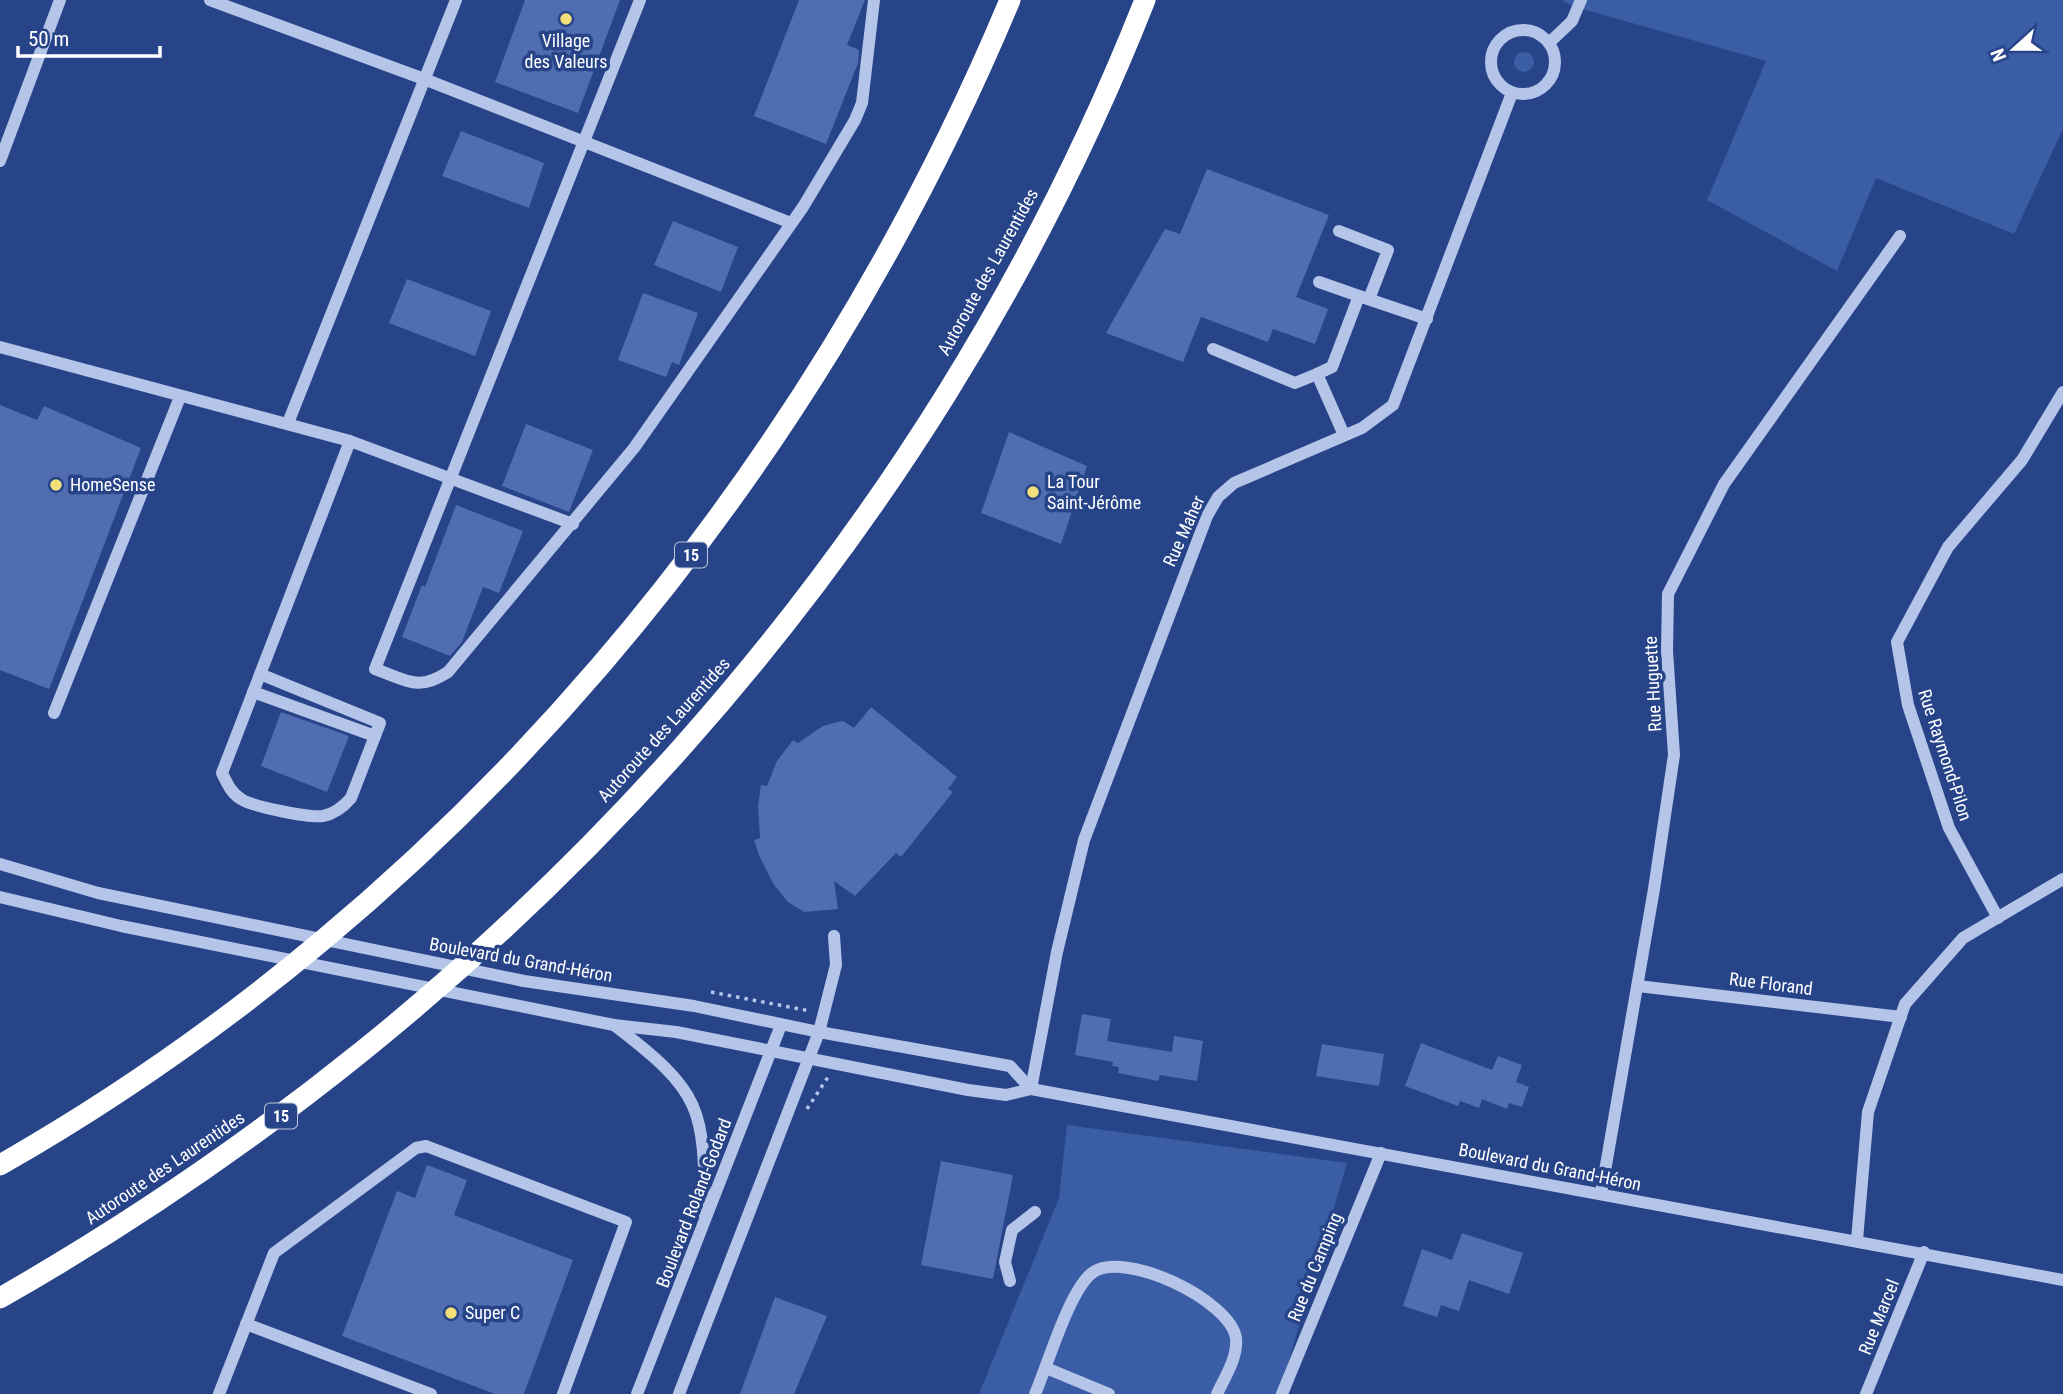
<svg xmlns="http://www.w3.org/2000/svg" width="2063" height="1394" font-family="'Roboto Condensed',sans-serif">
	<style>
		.green { fill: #3b5da5 }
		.building { fill: #4f6db0 }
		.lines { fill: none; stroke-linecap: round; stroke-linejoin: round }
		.path { stroke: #b4c5e9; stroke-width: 3.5; stroke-dasharray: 3.5 5; stroke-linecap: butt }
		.minor { stroke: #b4c5e9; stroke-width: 12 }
		.highway { stroke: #fff; stroke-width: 21 }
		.poi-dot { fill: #f2df79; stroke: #274489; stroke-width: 2.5 }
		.labels { text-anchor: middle; stroke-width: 7; stroke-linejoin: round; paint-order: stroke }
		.shield { fill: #274489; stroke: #bec7dc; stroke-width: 2 }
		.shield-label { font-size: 16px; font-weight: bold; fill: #fff }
		.poi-label { font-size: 18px; fill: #fff; stroke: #274489; text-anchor: start }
		.street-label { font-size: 18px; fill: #fff; stroke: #274489 }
	</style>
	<rect width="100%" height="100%" fill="#274489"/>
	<g class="green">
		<polygon points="1562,0 2063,0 2063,129 2014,234 1876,178 1837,271 1707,200 1766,61 1572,6"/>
		<circle cx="1524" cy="62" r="10"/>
		<polygon points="1067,1125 1347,1163 1279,1394 979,1394 1059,1198"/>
	</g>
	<g class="building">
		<polygon points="525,0 620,0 578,113 495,82"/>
		<polygon points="799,0 865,0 847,45 859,50 858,63 826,144 754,116"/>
		<polygon points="461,131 544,163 529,208 442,176"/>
		<polygon points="1207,169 1329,215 1296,297 1328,309 1315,344 1273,329 1268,342 1201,317 1183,362 1106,333 1165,229 1180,234"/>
		<polygon points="673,221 738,247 721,292 654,265"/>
		<polygon points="407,279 491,311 475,356 389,323"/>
		<polygon points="643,293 698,313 679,365 672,362 666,377 618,360"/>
		<polygon points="0,405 37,420 44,406 141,448 49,689 0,670"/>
		<polygon points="526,424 593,450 569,512 502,486"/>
		<polygon points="1009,432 1087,466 1061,544 981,513"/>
		<polygon points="456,505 523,531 499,593 483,587 462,642 450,656 402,637 422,585 425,587"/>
		<polygon points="871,707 957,777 948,789 953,792 901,857 896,853 855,896 834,881 838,909 804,912 788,902 774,885 759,855 754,840 760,838 758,806 761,785 767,786 777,761 793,740 798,743 823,726 837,722 843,721 854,728"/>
		<polygon points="281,712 349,736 327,792 261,766"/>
		<polygon points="1082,1014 1111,1019 1107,1041 1172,1052 1174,1036 1203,1041 1197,1081 1160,1075 1158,1081 1118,1073 1119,1067 1112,1066 1113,1062 1075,1055"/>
		<polygon points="1421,1043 1492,1070 1498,1056 1522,1065 1516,1082 1529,1087 1522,1107 1509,1103 1507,1109 1482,1099 1479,1108 1460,1101 1458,1106 1405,1086"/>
		<polygon points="1322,1044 1384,1054 1379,1086 1316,1076"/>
		<polygon points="941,1161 1013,1175 993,1279 921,1265"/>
		<polygon points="427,1165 467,1180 454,1215 573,1260 524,1394 495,1394 342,1336 397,1191 415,1198"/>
		<polygon points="1462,1233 1523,1253 1509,1294 1469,1280 1459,1311 1441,1305 1437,1317 1403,1306 1422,1249 1452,1260"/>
		<polygon points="775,1297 827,1316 794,1394 740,1394"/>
	</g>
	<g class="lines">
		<g class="path">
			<polyline points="711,992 810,1011"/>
			<polyline points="807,1109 828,1077"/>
		</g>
		<g class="minor">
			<polyline points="210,0 424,79 791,223"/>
			<path d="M640,0L375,669C406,680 418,692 448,672L634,448L803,207L855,120L862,103L874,0"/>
			<circle cx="1523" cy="62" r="32"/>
			<polyline points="1549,43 1572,21 1581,0"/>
			<polyline points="0,161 60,0"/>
			<polyline points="1339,231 1388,250 1369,299"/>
			<polyline points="1319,282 1359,296"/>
			<polyline points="0,347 350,441 573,524"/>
			<polyline points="1213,349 1295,383 1317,374"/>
			<polyline points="288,423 456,0"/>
			<polyline points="1344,435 1317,374 1332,367 1359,296 1427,319"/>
			<path d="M260,674L380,723L351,798C344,806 334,814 323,816C310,818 253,807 241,799C231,793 227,783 222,773L350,441"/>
			<polyline points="253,692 375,736"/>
			<polyline points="54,713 180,397"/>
			<polyline points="0,864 98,893 524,981 694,1006 819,1032 1010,1066 1031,1089"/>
			<polyline points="0,897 121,926 614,1025 676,1032 968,1090 1006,1095 1031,1089 2063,1280"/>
			<polyline points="1998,918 1949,828 1908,705 1897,642 1948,547 2022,460 2063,392"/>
			<polyline points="1638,986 1901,1017"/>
			<path d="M614,1025C703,1093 704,1107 705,1216"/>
			<polyline points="1031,1089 1057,952 1084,840 1207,516 1218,497 1234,483 1362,428 1393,405 1512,93"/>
			<polyline points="1601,1194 1654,889 1674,755 1667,651 1668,594 1724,484 1900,236"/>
			<polyline points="1857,1240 1868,1112 1905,1004 1963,938 2063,879"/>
			<polyline points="1010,1281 1005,1262 1012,1230 1035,1212"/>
			<polyline points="246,1324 431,1394"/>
			<polyline points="1046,1368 1109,1394"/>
			<polyline points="219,1394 274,1253 416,1148 426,1146 626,1222 563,1394"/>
			<polyline points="637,1394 781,1025"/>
			<polyline points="679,1394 819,1032 836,965 834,936"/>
			<path d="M1035,1394C1048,1364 1069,1291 1092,1273C1124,1249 1230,1300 1236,1338C1238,1357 1225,1377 1217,1394"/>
			<polyline points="1282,1394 1381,1153"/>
			<polyline points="1866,1394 1924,1252"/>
		</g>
		<g class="highway">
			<path d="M0,1165C456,905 809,481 1010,0"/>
			<path d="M0,1298C511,1007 928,550 1145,0"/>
		</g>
	</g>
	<g class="poi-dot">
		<circle cx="566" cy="19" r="7"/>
		<circle cx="56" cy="485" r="7"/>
		<circle cx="1033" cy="492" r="7"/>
		<circle cx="451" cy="1313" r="7"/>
	</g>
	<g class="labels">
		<g class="shield">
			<rect x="675" y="542.5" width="32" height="25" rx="5"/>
			<rect x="265" y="1103.5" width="32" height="25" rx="5"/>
		</g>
		<g class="shield-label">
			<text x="691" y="561">15</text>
			<text x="281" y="1122">15</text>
		</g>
		<g class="poi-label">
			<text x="566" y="47" text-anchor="middle">Village<tspan x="566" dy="21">des Valeurs</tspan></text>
			<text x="1047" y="488">La Tour<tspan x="1047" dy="21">Saint-Jérôme</tspan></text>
			<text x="70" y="491">HomeSense</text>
			<text x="465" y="1319">Super C</text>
		</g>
		<g class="street-label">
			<text transform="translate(988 272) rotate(-61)" y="6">Autoroute des Laurentides</text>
			<text transform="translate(1184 531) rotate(-66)" y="6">Rue Maher</text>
			<text transform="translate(1653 684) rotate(-93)" y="6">Rue Huguette</text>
			<text transform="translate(664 730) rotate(-48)" y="6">Autoroute des Laurentides</text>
			<text transform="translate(1945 755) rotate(72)" y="6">Rue Raymond-Pilon</text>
			<text transform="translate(521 960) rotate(10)" y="6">Boulevard du Grand-Héron</text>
			<text transform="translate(1771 984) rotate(7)" y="6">Rue Florand</text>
			<text transform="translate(1550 1167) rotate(11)" y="6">Boulevard du Grand-Héron</text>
			<text transform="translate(165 1168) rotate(-34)" y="6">Autoroute des Laurentides</text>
			<text transform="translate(694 1203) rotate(-69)" y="6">Boulevard Roland-Godard</text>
			<text transform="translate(1315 1267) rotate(-68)" y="6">Rue du Camping</text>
			<text transform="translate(1879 1317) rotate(-68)" y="6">Rue Marcel</text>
		</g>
	</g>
	<g transform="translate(2014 49) rotate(249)" stroke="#274489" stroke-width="5" paint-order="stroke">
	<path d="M0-5L12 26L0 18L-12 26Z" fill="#ffffff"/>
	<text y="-10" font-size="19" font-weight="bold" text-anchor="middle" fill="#ffffff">N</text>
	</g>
	<path d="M18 46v10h142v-10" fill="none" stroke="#ffffff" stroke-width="3.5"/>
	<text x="28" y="46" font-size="21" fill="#ffffff" stroke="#274489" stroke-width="5" paint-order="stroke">50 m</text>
</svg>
